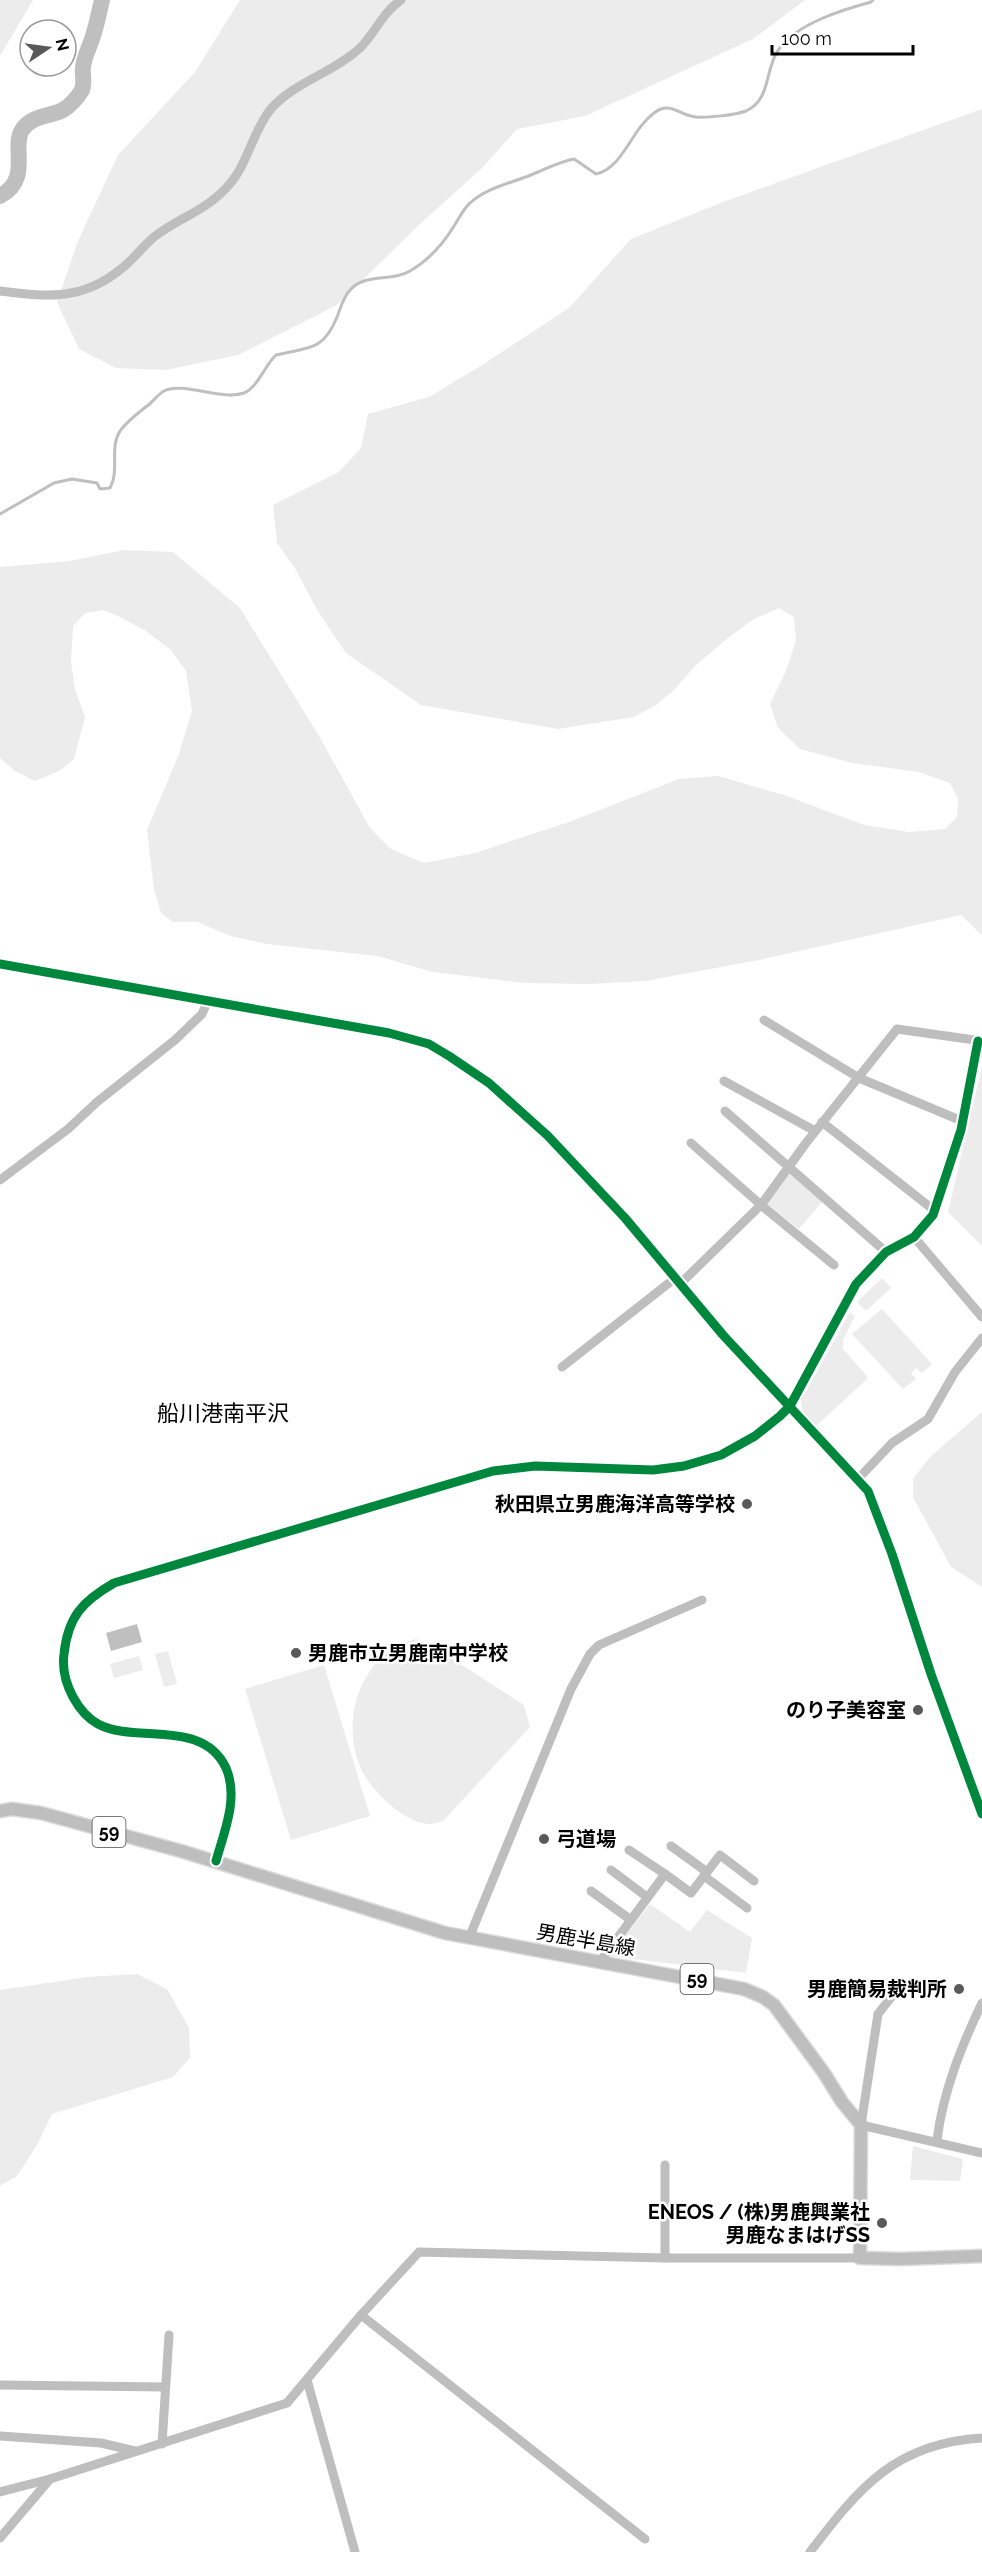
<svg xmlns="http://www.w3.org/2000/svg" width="982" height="2552" font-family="Raleway,'Noto Sans JP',sans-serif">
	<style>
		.green { fill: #ececec }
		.water { fill: #bfbfbf }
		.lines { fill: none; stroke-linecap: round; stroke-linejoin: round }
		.stream { stroke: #bfbfbf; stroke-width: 3 }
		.river { stroke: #bfbfbf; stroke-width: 16 }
		.major-casing { stroke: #dbdbdb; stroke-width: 15 }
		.minor { stroke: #bebebe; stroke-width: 9 }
		.major { stroke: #bebebe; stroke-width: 12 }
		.cycleway-casing { stroke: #fff; stroke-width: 13 }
		.cycleway { stroke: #00873e; stroke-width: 9 }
		.poi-dot { fill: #595959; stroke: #fff; stroke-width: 2 }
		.labels { text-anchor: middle; stroke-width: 5; stroke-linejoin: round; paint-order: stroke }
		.shield { fill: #fff; stroke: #4c4c4c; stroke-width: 1.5 }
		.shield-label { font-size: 18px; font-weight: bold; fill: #000 }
		.poi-label { font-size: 20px; font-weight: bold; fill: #000; stroke: #fff; text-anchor: end }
		.street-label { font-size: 20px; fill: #000; stroke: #fff }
		.quarter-label { font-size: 22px; fill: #000; stroke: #fff }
	</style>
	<rect width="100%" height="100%" fill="#fff"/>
	<g class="green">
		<polygon points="0,0 33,0 0,56"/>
		<polygon points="240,0 805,0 753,39 585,116 517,129 482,168 421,223 337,305 238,355 166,370 116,368 79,349 57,302 78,241 118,155 195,72"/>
		<polygon points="982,109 982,935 961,915 759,960 645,981 589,984 525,983 433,972 377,956 267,944 230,936 198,922 173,922 161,913 154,889 147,830 179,754 192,711 186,671 171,650 146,631 118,616 103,610 85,613 73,626 71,662 75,689 85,717 74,759 59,771 35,781 15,771 0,758 0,567 69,561 124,550 173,552 240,608 319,736 370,828 391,849 424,863 475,853 569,822 679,779 718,776 784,795 864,825 909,832 945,829 957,817 958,799 950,783 919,772 852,763 800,749 778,728 770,704 786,671 796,640 794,617 779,608 754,619 729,637 695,666 673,691 656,705 634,717 558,729 421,705 346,653 317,610 295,568 277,543 273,505 339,472 361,448 368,414 429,397 482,365 569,308 631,239 723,202"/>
		<polygon points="982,1066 982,1246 948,1212"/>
		<polygon points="791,1171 823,1201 799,1229 766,1203"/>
		<polygon points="882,1278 891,1288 866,1311 857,1302"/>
		<polygon points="882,1309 932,1364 922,1373 916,1368 911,1373 916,1379 903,1389 852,1334"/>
		<polygon points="850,1312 855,1316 843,1340 843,1349 866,1375 867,1379 816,1426 803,1416 801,1400"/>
		<polygon points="982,1412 982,1587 951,1567 913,1497 913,1479 930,1457"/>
		<path d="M416,1639L429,1644L524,1705L530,1727L443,1821C439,1822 433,1824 429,1824C403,1823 367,1787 359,1764C340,1715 364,1651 416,1639Z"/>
		<polygon points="168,1651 177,1684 164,1687 155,1654"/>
		<polygon points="139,1656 143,1670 114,1678 110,1664"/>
		<polygon points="324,1665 370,1816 291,1840 245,1689"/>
		<polygon points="650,1904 690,1932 707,1910 752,1938 746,1973 609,1956"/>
		<polygon points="137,1974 167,1989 189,2028 190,2058 173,2077 52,2114 38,2143 17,2176 0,2186 0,1990 87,1977"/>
		<polygon points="913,2146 963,2159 960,2181 910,2180"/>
	</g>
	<polygon class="water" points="137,1624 142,1642 111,1651 106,1633"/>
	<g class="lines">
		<path class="stream" d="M0,514L54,483L72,479L97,483L100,489L110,488C120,471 109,448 120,431C127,421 137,414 147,406C153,402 158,394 164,391C181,381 223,401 244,393C258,387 265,365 276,355C308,347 323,352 337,317C341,307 343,297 351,289C366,273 392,282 410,271C429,260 443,244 454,226C459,219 463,209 470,203C486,188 511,183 531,175C546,169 558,162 574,159L596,174C623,168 631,130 654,113C670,100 680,116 696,117C707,118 735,115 746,111C772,99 764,69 779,49C798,23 842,10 871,2L873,0"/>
		<path class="river" d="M0,196C32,179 11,147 22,130C32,115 49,117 63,110C70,106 78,97 82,90C85,82 82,75 83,67C84,57 90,46 93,36C97,24 99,12 102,0"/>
		<g class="major-casing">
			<polyline id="major" points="0,1811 12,1809 41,1813 181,1851 445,1933 744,1989 763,1997 774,2005 824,2073 842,2102 861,2125 860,2258 901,2259 982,2256"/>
		</g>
		<g class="minor">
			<path d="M0,291C46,297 82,301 121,269C133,260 142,247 154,237C178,218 206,211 228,186C248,164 252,133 270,110C294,82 333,73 360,48C375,33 383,12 401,0"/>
			<polyline points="0,964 389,1033 429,1044 449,1056 489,1083 548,1136 625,1218 723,1335 868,1491 892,1554 931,1674 982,1814"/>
			<polyline points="764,1020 859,1078 962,1121"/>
			<polyline points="724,1081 815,1131"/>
			<polyline points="725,1111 886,1252"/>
			<polyline points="822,1122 935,1211"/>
			<polyline points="691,1143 761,1205 834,1265"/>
			<polyline points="0,1180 68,1129 97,1102 175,1040 202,1014 208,1000"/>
			<polyline points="914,1237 982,1317"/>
			<polyline points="680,1284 761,1205 806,1143 897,1029 982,1041"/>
			<polyline points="562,1367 674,1279"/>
			<polyline points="857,1480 892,1443 928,1419 955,1372 982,1338"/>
			<polyline points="671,1846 707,1872"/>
			<polyline points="629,1850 665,1874"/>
			<path d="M216,1861C224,1832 239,1798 226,1768C203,1718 135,1744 98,1724C87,1718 79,1708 73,1697C66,1684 62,1669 64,1654C68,1616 83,1601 114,1583L493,1471L535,1466L653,1470L684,1466L721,1455L755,1436L780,1416L790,1406L856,1284L886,1252L914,1237L933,1215L961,1130L978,1041"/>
			<polyline points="611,1870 647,1897"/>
			<polyline points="704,1876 747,1908"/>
			<polyline points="591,1891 631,1920"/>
			<polyline points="469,1938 571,1689 590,1654 599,1645 702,1600"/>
			<polyline points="599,1963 665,1874 691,1893 720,1855 754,1881"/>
			<polyline points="900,1986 878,2014 861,2125 982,2153"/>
			<path d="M937,2140C943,2092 961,2047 982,2003"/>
			<polyline points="665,2258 665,2165"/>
			<polyline points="361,2315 645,2539"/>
			<polyline points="307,2380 355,2552"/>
			<polyline points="0,2385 165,2387"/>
			<polyline points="0,2436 101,2443 135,2451"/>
			<polyline points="162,2444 169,2335"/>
			<polyline points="0,2492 50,2479"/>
			<polyline points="0,2538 50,2479 287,2403 361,2315 419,2252 665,2258 860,2258"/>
			<path d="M810,2552C859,2488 895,2443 982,2438"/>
		</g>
		<use href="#major" class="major"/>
		<g class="cycleway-casing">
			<g id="cycleway">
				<polyline points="0,964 389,1033 429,1044 449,1056 489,1083 548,1136 625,1218 723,1335 868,1491 892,1554 931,1674 982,1814"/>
				<path d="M216,1861C224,1832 239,1798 226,1768C203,1718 135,1744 98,1724C87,1718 79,1708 73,1697C66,1684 62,1669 64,1654C68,1616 83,1601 114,1583L493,1471L535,1466L653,1470L684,1466L721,1455L755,1436L780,1416L790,1406L856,1284L886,1252L914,1237L933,1215L961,1130L978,1041"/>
			</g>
		</g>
		<use href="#cycleway" class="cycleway"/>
	</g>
	<g class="poi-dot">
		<circle cx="747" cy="1504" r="6"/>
		<circle cx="296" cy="1653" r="6"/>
		<circle cx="918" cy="1710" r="6"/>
		<circle cx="544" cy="1839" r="6"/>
		<circle cx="959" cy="1989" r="6"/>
		<circle cx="882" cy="2223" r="6"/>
	</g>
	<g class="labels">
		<g class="shield">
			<rect x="92.5" y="1817" width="33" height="30" rx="4.5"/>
			<rect x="680.5" y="1964" width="33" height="30" rx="4.5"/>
		</g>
		<g class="shield-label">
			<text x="109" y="1838">59</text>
			<text x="697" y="1985">59</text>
		</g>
		<g class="poi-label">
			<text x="735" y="1511">秋田県立男鹿海洋高等学校</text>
			<text x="308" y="1660" text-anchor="start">男鹿市立男鹿南中学校</text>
			<text x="906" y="1717">のり子美容室</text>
			<text x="556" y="1846" text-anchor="start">弓道場</text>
			<text x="947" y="1996">男鹿簡易裁判所</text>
			<text x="870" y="2219">ENEOS / (株)男鹿興業社<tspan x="870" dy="23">男鹿なまはげSS</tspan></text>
		</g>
		<g class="street-label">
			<text transform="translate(586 1940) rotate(10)" y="7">男鹿半島線</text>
		</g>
		<g class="quarter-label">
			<text x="223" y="1421">船川港南平沢</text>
		</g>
	</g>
	<g transform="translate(48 48) rotate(77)"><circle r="28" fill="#ffffff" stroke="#999999" stroke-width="1.5"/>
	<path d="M0-4.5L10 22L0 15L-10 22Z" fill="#595959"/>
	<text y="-9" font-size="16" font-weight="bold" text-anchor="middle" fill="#000000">N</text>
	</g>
	<path d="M772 45v9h141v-9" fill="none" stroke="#000000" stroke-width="3"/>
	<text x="781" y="45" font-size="18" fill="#000000" stroke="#ffffff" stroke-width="4.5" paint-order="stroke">100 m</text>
</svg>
